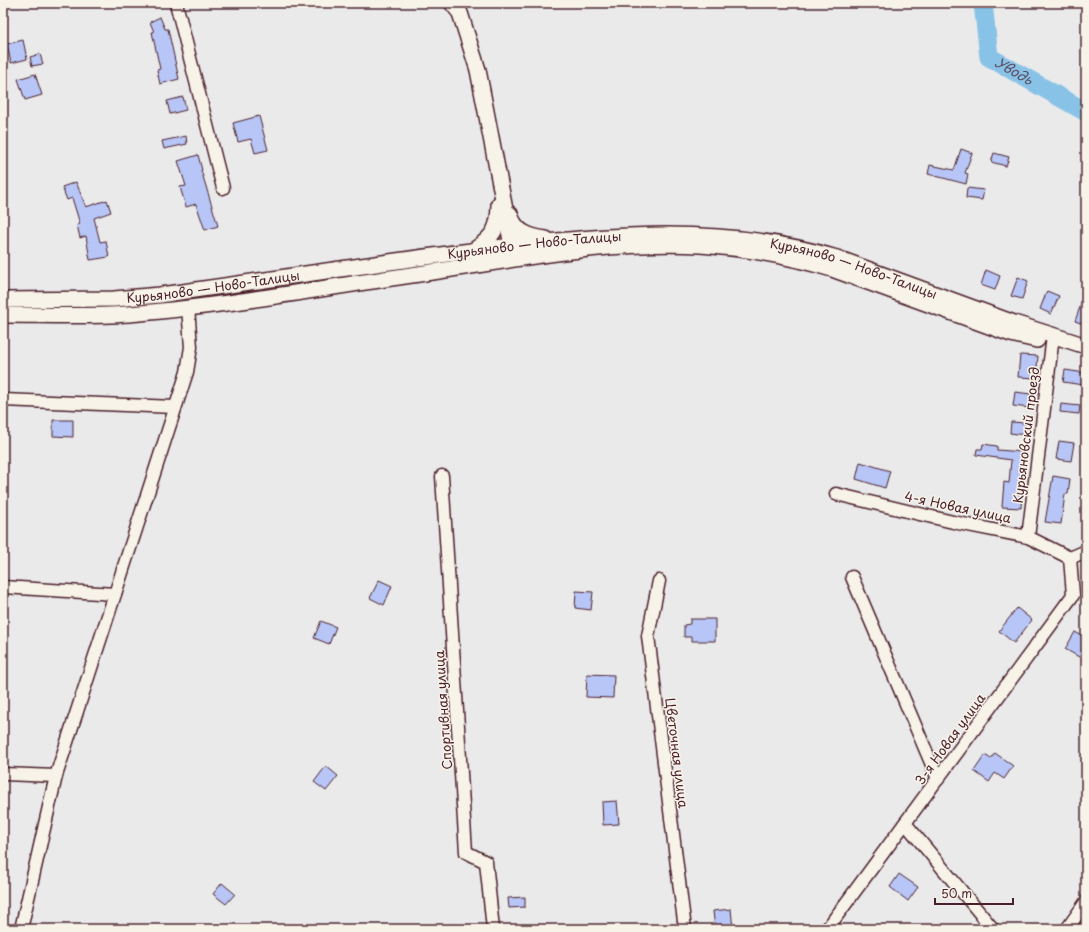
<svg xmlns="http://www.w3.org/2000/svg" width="1089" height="932" font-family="'Playpen Sans',sans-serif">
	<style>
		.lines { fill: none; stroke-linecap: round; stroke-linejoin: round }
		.river { stroke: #88c2e7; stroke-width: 19 }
		.building { fill: #b7c6f7; stroke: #4a1f2b }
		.minor-casing { stroke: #4a1f2b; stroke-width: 15 }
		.major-casing { stroke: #4a1f2b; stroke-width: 18 }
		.minor { stroke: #f7f3e8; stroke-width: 12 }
		.major { stroke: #f7f3e8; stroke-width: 15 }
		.labels { text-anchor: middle; stroke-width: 3; stroke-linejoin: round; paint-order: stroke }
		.street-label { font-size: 13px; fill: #4a1f2b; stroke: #f7f3e8 }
		.water-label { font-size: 14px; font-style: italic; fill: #5d5063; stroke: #f7f3e8 }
	</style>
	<rect width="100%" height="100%" fill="#eaeaeb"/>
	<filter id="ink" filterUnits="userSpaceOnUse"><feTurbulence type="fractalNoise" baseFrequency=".025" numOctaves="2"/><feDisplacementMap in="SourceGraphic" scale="8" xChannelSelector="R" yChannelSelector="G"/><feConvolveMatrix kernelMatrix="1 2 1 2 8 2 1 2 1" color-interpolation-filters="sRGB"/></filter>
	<g filter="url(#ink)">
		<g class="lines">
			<path class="river" id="s1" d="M983,3L989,57L1086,112"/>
		</g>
		<g class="building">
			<polygon points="160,17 165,29 168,29 179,79 160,84 157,70 160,69 152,32 154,32 150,22"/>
			<polygon points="23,40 27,59 11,63 7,44"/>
			<polygon points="40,54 43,64 32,66 30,57"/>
			<polygon points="35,74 42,95 25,100 18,79"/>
			<polygon points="183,97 186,110 170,114 167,101"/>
			<polygon points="259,116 268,150 255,153 251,139 238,142 233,123"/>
			<polygon points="186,136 187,144 164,149 162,141"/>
			<polygon points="961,149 972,153 965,173 968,174 966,184 928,174 930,165 954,170"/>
			<polygon points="994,153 1009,157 1006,166 991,162"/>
			<polygon points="198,155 202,170 201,170 218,226 205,230 196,204 186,207 180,187 186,186 178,161"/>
			<polygon points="76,182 86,207 107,200 111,212 94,218 100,242 106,241 109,257 90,260 86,236 80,238 77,225 80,224 72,198 67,200 62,187"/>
			<polygon points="967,188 984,190 982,200 966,198"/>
			<polygon points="986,270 1000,276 995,290 981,285"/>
			<polygon points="1018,277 1028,281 1022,299 1011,296"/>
			<polygon points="1047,291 1059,296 1051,314 1040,309"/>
			<polygon points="1085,293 1086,293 1086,325 1075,321"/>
			<polygon points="1020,355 1038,356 1036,378 1018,377"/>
			<polygon points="1065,370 1085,373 1083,385 1063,382"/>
			<polygon points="1015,392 1031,394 1029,408 1013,406"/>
			<polygon points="1061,404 1080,406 1079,414 1060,412"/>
			<polygon points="53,420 73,420 73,437 53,436"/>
			<polygon points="1011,422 1026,423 1025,435 1010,433"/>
			<polygon points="1059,441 1074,443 1071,461 1056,459"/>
			<polygon points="983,444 997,446 997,450 1024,452 1021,508 1002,507 1004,482 1009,483 1011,460 976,455 977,449 982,449"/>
			<polygon points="860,462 890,471 885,488 856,479"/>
			<polygon points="1053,476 1070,479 1068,494 1065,494 1061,524 1045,522"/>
			<polygon points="379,580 392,586 384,605 370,598"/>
			<polygon points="576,591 593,592 591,610 575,608"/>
			<polygon points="1017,608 1032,620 1014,643 999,631"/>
			<polygon points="690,619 715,619 715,641 692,641 692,637 684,637 684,625 690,624"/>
			<polygon points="321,621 336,627 329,644 314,638"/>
			<polygon points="1075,632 1086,638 1086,645 1079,657 1065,649"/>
			<polygon points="587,674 614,675 613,698 586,697"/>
			<polygon points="995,753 1013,766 1004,779 995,773 989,782 974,771 985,755 991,759"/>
			<polygon points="326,766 338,776 326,791 314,782"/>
			<polygon points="617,801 619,824 603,825 602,802"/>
			<polygon points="899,874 918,887 908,901 890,887"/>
			<polygon points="222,883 235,894 226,904 213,894"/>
			<polygon points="525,897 525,907 509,908 508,898"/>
			<polygon points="731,909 733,929 715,929 713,911"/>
		</g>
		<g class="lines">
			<g class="minor-casing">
				<g id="minor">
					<polyline points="176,3 223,188"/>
					<polyline points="3,400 175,407"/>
					<polyline points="442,476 466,852 486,862 493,929"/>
					<polyline points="836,494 953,522 1028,537 1070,558"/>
					<polyline points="1028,537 1053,336"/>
					<polyline points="1070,558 1086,551"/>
					<polyline points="852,577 938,779"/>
					<polyline points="659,581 648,636 685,929"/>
					<polyline points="3,587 115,594"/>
					<polyline points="3,774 56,776"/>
					<polyline points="905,823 993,929"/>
					<polyline points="21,929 56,776 187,372 191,347 188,307"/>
					<polyline points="827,929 1073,595 1070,558"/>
					<polyline points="1067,929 1086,902"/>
				</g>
			</g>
			<g class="major-casing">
				<g id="major">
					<polyline points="452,3 460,13 478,70 514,256"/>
					<path d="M510,214C515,232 529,237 546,239"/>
					<path d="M474,250C494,237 499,228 499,204"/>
					<path id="s2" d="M3,300L114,299L160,295C261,281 362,265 463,252C589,236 713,221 837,258L1014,323L1086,346"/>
					<path d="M3,315C45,315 87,317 129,314C228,306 327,287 425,273C515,260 608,240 700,245C745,248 789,256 832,269L1011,334L1037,340"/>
				</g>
			</g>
			<use href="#minor" class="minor"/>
			<use href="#major" class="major"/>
		</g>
	</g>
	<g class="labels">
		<g class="street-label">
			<text dy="5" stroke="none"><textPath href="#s2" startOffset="535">Курьяново — Ново-Талицы</textPath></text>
			<text dy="5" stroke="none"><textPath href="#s2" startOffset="859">Курьяново — Ново-Талицы</textPath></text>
			<text dy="5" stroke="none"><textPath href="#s2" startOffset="211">Курьяново — Ново-Талицы</textPath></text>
			<text transform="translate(1026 435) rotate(-83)" y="5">Курьяновский проезд</text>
			<text transform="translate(958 507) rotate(12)" y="5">4-я Новая улица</text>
			<text transform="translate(443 710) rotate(-94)" y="5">Спортивная улица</text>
			<text transform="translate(950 739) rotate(-54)" y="5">3-я Новая улица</text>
			<text transform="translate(677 753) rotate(83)" y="5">Цветочная улица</text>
		</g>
		<g class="water-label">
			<text dy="5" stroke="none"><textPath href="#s1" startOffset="83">Уводь</textPath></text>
		</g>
	</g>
	<rect width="1089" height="932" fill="none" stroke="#f7f3e8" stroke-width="16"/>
	<rect x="8" y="8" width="1073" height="916" fill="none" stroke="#4a1f2b" stroke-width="1.5" filter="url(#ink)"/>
	<path d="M935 898v6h78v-6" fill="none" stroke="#4a1f2b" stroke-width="2"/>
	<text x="941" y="898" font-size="12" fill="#4a1f2b" stroke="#f7f3e8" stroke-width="3" paint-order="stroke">50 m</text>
</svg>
